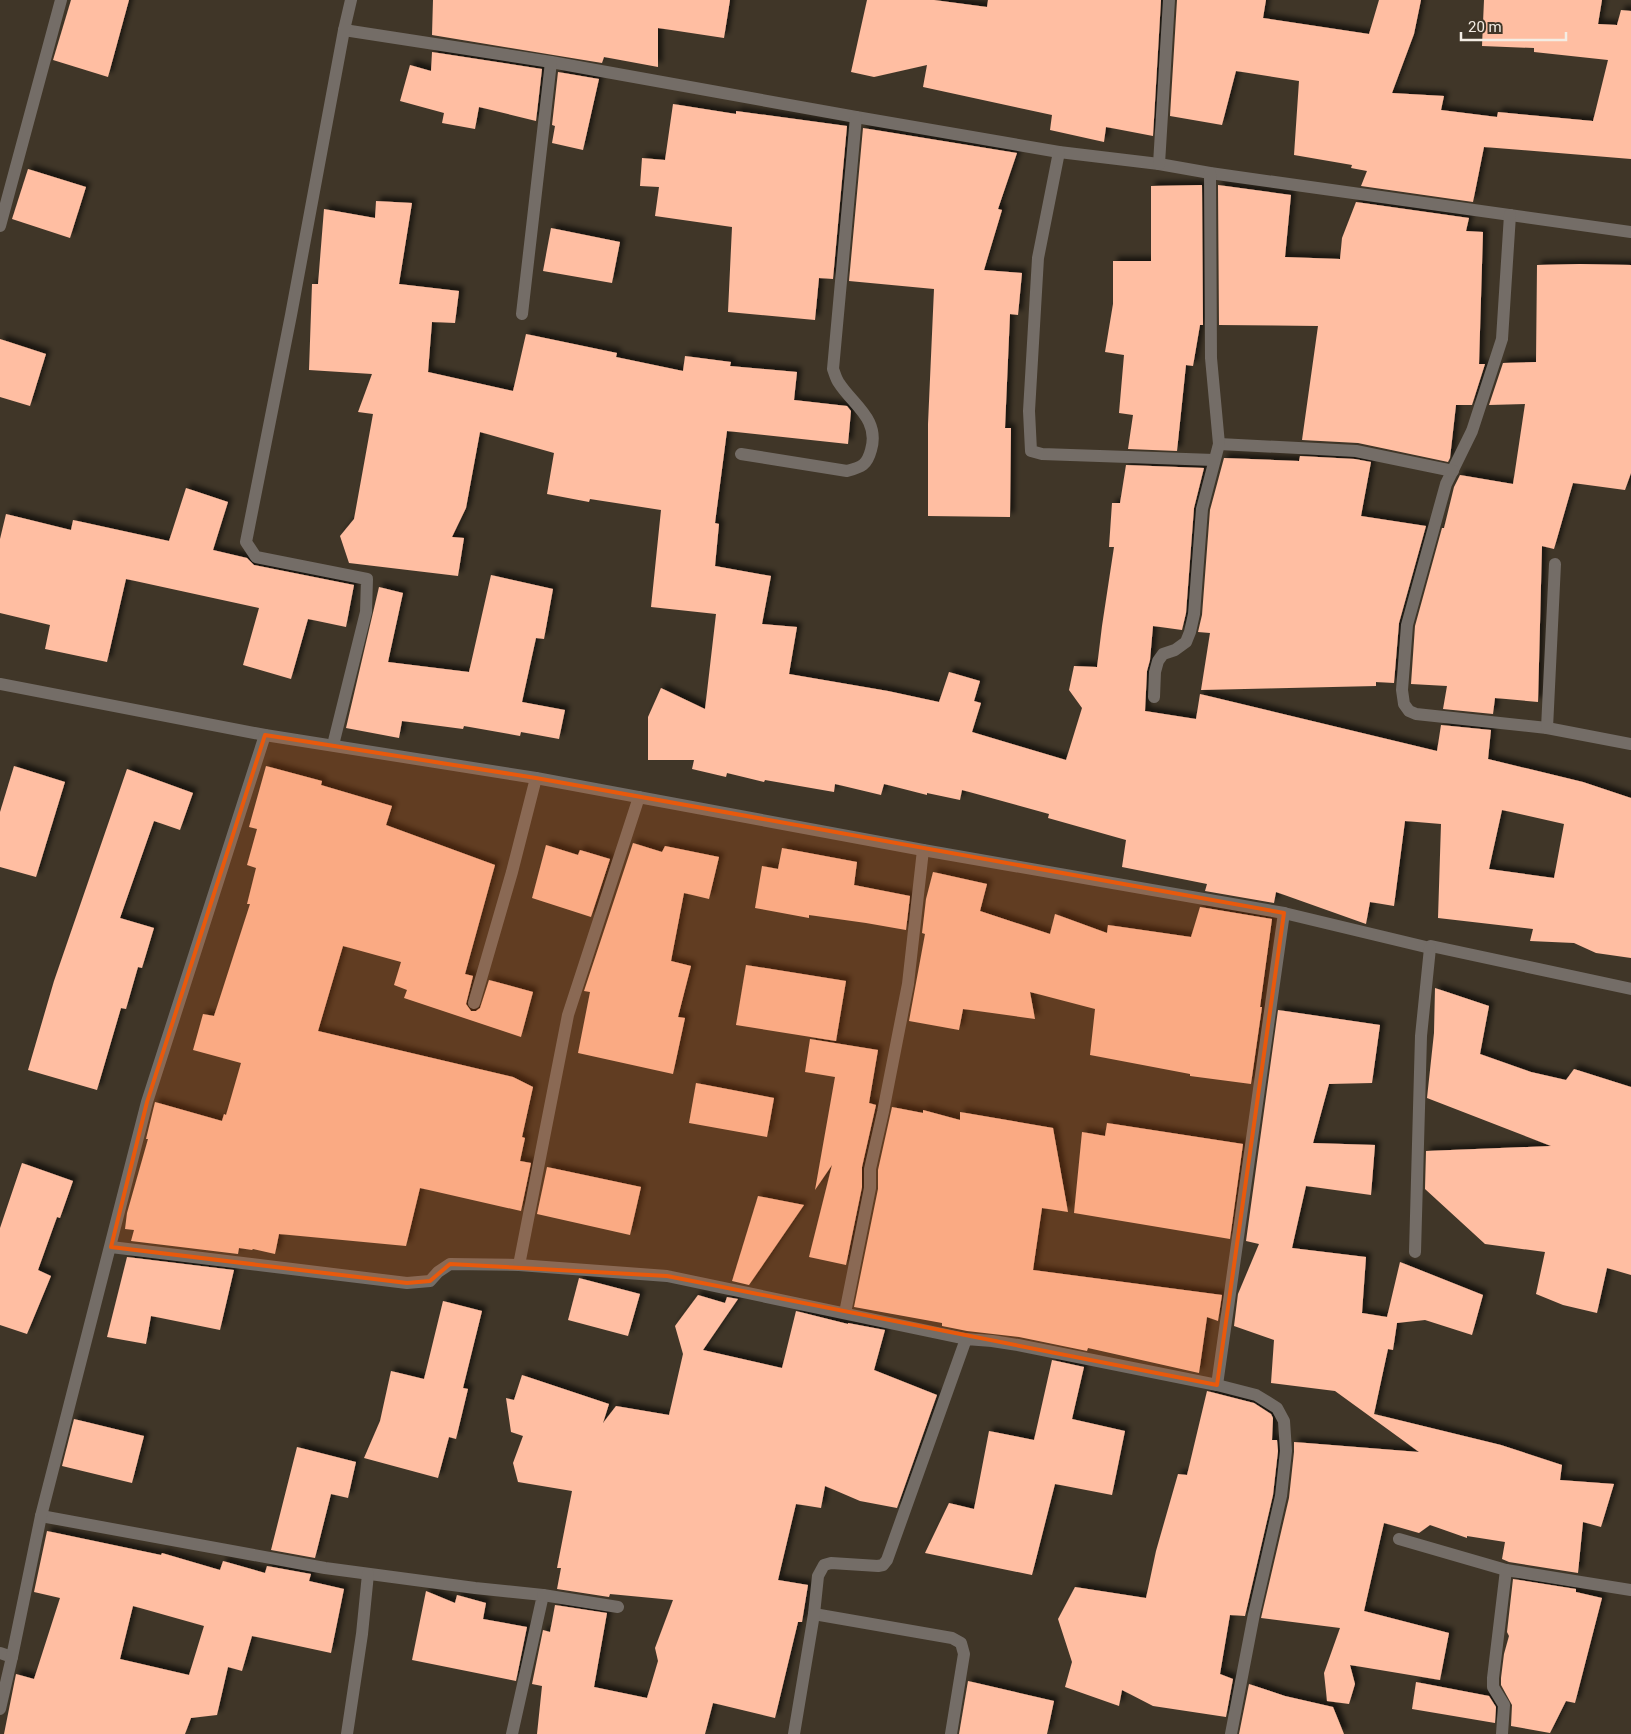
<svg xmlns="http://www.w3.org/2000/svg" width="1631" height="1734" font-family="Roboto,sans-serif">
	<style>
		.building { fill: #ffbea2; fill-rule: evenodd; filter: url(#shadow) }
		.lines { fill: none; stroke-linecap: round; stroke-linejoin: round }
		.minor { stroke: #746d67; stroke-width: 12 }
		.marked { fill: #e8590c; fill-opacity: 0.2; stroke: #e8590c; stroke-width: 4; stroke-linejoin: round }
	</style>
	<defs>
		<filter id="shadow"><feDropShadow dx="4.5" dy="-4.5" stdDeviation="2.5" flood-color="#0009"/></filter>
	</defs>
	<rect width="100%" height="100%" fill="#403628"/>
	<g class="building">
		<polygon points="71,0 129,0 108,77 53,60"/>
		<polygon points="433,0 730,0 724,38 658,28 658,67 604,57 602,63 432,35"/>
		<polygon points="867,0 934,0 987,7 988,0 1161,0 1153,136 1106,127 1104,142 1050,130 1052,115 923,87 927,65 874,77 851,72"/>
		<polygon points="1177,0 1266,0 1263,18 1369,34 1379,0 1421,0 1414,34 1392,93 1444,96 1441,110 1497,117 1498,112 1593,121 1608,60 1534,52 1534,48 1482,46 1484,0 1602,0 1598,24 1617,25 1621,10 1631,11 1631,159 1484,147 1473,202 1361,186 1367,171 1351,168 1352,165 1294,155 1299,81 1236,71 1222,125 1170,116"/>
		<polygon points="432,52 542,69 536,121 479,107 475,129 442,123 444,113 400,101 410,65 431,71"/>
		<polygon points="558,72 599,79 583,150 552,143 555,126 552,125"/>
		<polygon points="673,104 736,114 736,111 847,126 833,279 819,278 815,320 728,312 732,227 655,216 659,187 640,186 642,158 665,160"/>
		<polygon points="863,128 1017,153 998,209 1002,210 984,270 1022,273 1018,315 1010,314 1005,428 1011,428 1010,517 928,516 928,424 934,289 849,281"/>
		<polygon points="28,169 86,187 70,238 12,219"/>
		<polygon points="1202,185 1203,325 1200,325 1193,366 1186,365 1177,451 1128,449 1133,415 1119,413 1124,355 1105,352 1113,304 1113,261 1151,261 1151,186"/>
		<polygon points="1218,185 1291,195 1285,257 1340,259 1342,238 1356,202 1469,218 1466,231 1483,232 1479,364 1485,364 1472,405 1456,405 1450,458 1448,462 1358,443 1302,440 1318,326 1219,325"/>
		<path d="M376,201L412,203L399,284L459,291L455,323L432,322L428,372L513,391L526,334L617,353L616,357L683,371L685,356L731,362L730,366L797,372L794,400L847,406L851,411L848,444L727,431L715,523L719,524L715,566L771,576L762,624L797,627L789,674L888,691L939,702L949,672L980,681L974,701L981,703L972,732L1066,760L1082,708L1069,690L1074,666L1097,667L1102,626L1114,547H1109L1112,503H1120L1126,465L1204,468L1194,508L1186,613L1182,630L1153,626L1150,660L1147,671L1145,711L1196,719L1200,694L1437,751L1441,725L1491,730L1488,759L1583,782L1631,798V958L1596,953L1574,943L1530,941L1533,929L1438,918L1441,824L1405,821L1394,906L1370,902L1366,924L1276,892L1274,903L1205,891L1207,884L1122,867L1126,840L1048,818L1049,814L962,790L960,800L927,793V795L884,784L881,795L835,784L834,792L765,780L764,782L727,773L726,777L692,769L694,760H648V717L661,688L705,709L716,614L651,607L661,510L590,499L589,502L547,494L554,453L480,432L466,508L452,537L464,538L458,576L349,563L340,536L354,519L373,414L358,412L372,374L309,370L312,284H318L324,209L375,218ZM1502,810L1564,824L1554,878L1489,869Z"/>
		<polygon points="551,228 620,242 612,283 543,271"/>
		<polygon points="1580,264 1631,265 1631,473 1625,490 1573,483 1554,549 1542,546 1538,702 1495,698 1493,714 1443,709 1447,686 1411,684 1415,626 1442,528 1444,528 1454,487 1460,475 1513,484 1525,404 1489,405 1503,363 1536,362 1537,265"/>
		<polygon points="0,339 46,354 30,406 0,397"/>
		<polygon points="1300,456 1355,459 1371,462 1361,516 1426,526 1399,623 1394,683 1376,682 1376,686 1201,690 1210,633 1198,632 1202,615 1210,510 1224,458 1299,461"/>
		<polygon points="186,488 228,502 213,550 247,558 254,565 354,585 346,627 308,619 291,679 243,665 259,608 126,579 107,662 45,649 50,625 0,613 0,539 6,514 71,530 73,520 169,541"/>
		<polygon points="491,575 553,589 544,639 536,638 522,702 565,710 559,739 521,732 520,736 464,726 463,729 402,721 399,738 346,728 379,587 403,593 388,662 469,672"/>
		<polygon points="14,766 65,782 36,877 0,867 0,812"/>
		<polygon points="266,766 322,781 321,785 392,806 386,825 495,865 465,974 473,976 466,1004 471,1011 476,1011 480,1008 489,980 533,992 521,1037 404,998 407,990 394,985 401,962 343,946 318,1031 513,1077 533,1087 522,1137 525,1138 520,1161 531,1163 521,1211 420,1188 406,1246 279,1234 275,1254 253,1249 252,1250 239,1248 238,1254 131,1241 134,1230 125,1229 127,1213 148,1139 146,1139 155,1102 222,1121 224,1114 226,1115 241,1063 193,1050 203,1014 214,1016 250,904 247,904 256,868 247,865 257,829 249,827"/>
		<polygon points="127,769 193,793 180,830 154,821 120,918 154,928 142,968 138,967 126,1009 121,1008 97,1090 28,1070 54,981"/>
		<polygon points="633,843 662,852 665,846 719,857 709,899 684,893 671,961 691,966 678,1017 685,1018 673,1074 578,1053 590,992 584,991"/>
		<polygon points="546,845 578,855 580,850 610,859 591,917 532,898"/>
		<polygon points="782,848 857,862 854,885 910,896 906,930 866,923 809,915 809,918 755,908 762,866 778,869"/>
		<polygon points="933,872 987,884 980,911 1050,934 1055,914 1107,933 1108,925 1191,937 1200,907 1272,919 1260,1007 1262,1007 1251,1084 1190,1076 1190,1074 1090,1055 1095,1009 1030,992 1035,1019 963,1009 959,1030 909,1021 925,934 922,933 926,899"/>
		<polygon points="746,965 846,981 836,1041 736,1025"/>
		<polygon points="1435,988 1489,1006 1480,1054 1531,1072 1566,1080 1574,1069 1631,1087 1631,1275 1607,1268 1597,1313 1563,1305 1536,1294 1545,1252 1485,1244 1425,1189 1426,1151 1551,1146 1427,1098 1434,1033"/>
		<polygon points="1278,1010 1380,1025 1372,1083 1329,1084 1313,1143 1375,1145 1371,1195 1306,1186 1292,1248 1366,1257 1362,1313 1387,1317 1400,1262 1483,1295 1472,1335 1425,1320 1397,1323 1393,1350 1388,1349 1374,1414 1501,1445 1562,1465 1560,1480 1614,1484 1601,1527 1583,1522 1578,1573 1509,1562 1502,1559 1505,1542 1467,1536 1467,1538 1430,1525 1419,1533 1384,1523 1364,1611 1449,1633 1440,1680 1350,1665 1355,1684 1349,1704 1327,1701 1324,1673 1340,1628 1261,1618 1289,1498 1294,1452 1294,1442 1419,1452 1335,1391 1271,1383 1274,1340 1234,1326 1238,1294 1259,1244 1246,1241"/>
		<polygon points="810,1039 878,1050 869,1103 876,1105 862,1167 862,1187 846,1265 809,1257 832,1165 815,1190 835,1077 805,1072"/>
		<polygon points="696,1083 774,1098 767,1137 689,1123"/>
		<polygon points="892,1107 923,1113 923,1110 960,1120 960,1112 1053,1128 1068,1212 1042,1208 1033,1270 1222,1295 1218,1321 1207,1317 1199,1373 1088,1348 1087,1351 1019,1337 967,1331 942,1326 942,1323 854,1307 878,1189 878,1170"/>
		<polygon points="1107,1123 1243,1144 1230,1239 1074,1213 1082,1132 1105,1136"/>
		<polygon points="22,1163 73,1181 60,1218 57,1217 38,1270 51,1276 27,1334 0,1325 0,1228"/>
		<polygon points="547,1167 641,1187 630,1235 537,1214"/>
		<polygon points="758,1196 804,1205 749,1285 732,1281"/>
		<polygon points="127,1257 234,1270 220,1330 151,1316 146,1344 107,1337"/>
		<polygon points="579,1278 640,1294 628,1336 568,1320"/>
		<polygon points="698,1295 725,1303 727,1297 738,1299 703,1350 782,1368 796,1311 848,1324 848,1323 885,1330 874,1370 937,1395 897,1508 860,1501 825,1486 821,1508 796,1504 778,1580 808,1585 802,1622 798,1622 775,1718 713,1703 705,1734 537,1734 542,1686 532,1684 543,1630 550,1632 555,1605 607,1613 594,1687 647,1698 658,1661 655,1648 673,1600 610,1594 609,1597 557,1589 561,1568 557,1568 572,1491 518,1482 513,1463 523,1436 511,1432 506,1398 514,1400 522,1375 609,1404 603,1423 616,1406 669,1415 683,1354 675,1326"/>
		<polygon points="443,1301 482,1311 463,1388 468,1389 456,1439 449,1437 438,1478 364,1458 380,1421 391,1371 424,1379"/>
		<polygon points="1052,1360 1084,1367 1072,1419 1125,1431 1112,1495 1055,1484 1032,1575 925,1553 949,1503 974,1509 989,1431 1034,1440"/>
		<polygon points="1207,1391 1254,1403 1271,1414 1273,1418 1272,1440 1277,1440 1278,1451 1273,1495 1245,1616 1230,1615 1220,1674 1233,1679 1226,1717 1153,1706 1122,1690 1119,1706 1065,1687 1072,1662 1058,1619 1075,1587 1146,1598 1156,1551 1178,1474 1187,1475"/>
		<polygon points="74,1419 144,1436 132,1483 62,1466"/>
		<polygon points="297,1447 356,1462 348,1498 331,1494 315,1558 271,1550"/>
		<path d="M47,1531L161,1555L162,1553L220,1570L223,1561L265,1573L267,1566L311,1574L309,1581L344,1589L331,1653L252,1636L242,1671L228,1667L217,1715L191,1718L185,1734H4L16,1674L34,1679L60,1598L34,1592ZM133,1606L204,1626L189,1675L120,1659Z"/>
		<polygon points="1513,1579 1576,1589 1576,1592 1602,1598 1575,1703 1566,1701 1550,1733 1511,1726 1512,1705 1501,1685 1501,1678 1504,1654 1509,1636 1507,1632"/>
		<polygon points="426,1591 455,1603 457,1595 486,1603 483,1619 527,1627 516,1681 412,1660"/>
		<polygon points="968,1681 1054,1701 1047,1734 959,1734"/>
		<polygon points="1416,1682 1489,1696 1496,1707 1495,1723 1412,1709"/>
		<polygon points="1249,1684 1285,1696 1333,1707 1344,1734 1239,1734"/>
	</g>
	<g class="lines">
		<g class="minor">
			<polyline points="344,30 551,62 856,117 1059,152 1159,164 1210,173 1631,232"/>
			<polyline points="1059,152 1038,258 1029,411 1031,451 1042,454 1214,460"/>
			<polyline points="1159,164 1169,0"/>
			<polyline points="1510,215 1502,339 1472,431 1446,484 1407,625 1402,690 1404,704 1409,711 1416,714 1547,728 1631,744"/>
			<polyline points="0,226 61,0"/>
			<polyline points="522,314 551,62"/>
			<polyline points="1219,444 1356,451 1453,471"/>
			<path d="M741,454L847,471C862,467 867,465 871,450C880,419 853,405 839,383C836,379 835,374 833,369L856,117"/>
			<polyline points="0,684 265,735 536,778 923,850 1284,913 1430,948 1431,946 1631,989"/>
			<polyline points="1154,697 1155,672 1158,661 1163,654 1175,650 1186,642 1190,632 1194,614 1202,509 1219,444 1211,358 1210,173"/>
			<polyline points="1547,728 1555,564"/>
			<polyline points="333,745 366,612 367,579 256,557 246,542 291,315 344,30 351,0"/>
			<polyline points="474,1003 512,872 536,778"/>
			<polyline points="111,1247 407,1283 430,1281 438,1272 450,1264 519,1265 667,1276 966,1339"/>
			<polyline points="1415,1252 1421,1036 1430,948"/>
			<polyline points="519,1265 568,1015 639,797"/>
			<polyline points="845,1313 870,1188 870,1169 883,1112 908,984 923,850"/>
			<polyline points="1217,1385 1284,913"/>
			<polyline points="41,1516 325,1568 475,1588 543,1595 512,1734"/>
			<polyline points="1399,1539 1506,1570 1631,1590"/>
			<polyline points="543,1595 618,1607"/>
			<polyline points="814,1614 952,1638 961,1643 964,1654 951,1734"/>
			<polyline points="0,1653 12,1657"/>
			<polyline points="0,1709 12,1657 41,1516 147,1102 265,735"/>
			<polyline points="347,1734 362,1634 368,1574"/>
			<polyline points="794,1734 814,1614 818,1576 824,1565 831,1563 878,1566 883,1565 887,1560 966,1339 992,1341 1018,1345 1217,1385 1256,1395 1277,1408 1284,1421 1286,1451 1281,1496 1254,1614 1231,1734"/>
			<polyline points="1502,1734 1504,1705 1493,1687 1493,1678 1506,1570"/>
		</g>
	</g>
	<path class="marked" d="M265,735L536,778L1284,913L1217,1385L667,1276L450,1264L430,1281L407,1283L111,1247L147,1102Z"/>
	<path d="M1461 32v8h105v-8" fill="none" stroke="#f4ede4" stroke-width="2.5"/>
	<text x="1468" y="32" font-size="15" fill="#f4ede4" stroke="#403628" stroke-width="4" paint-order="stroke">20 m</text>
</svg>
